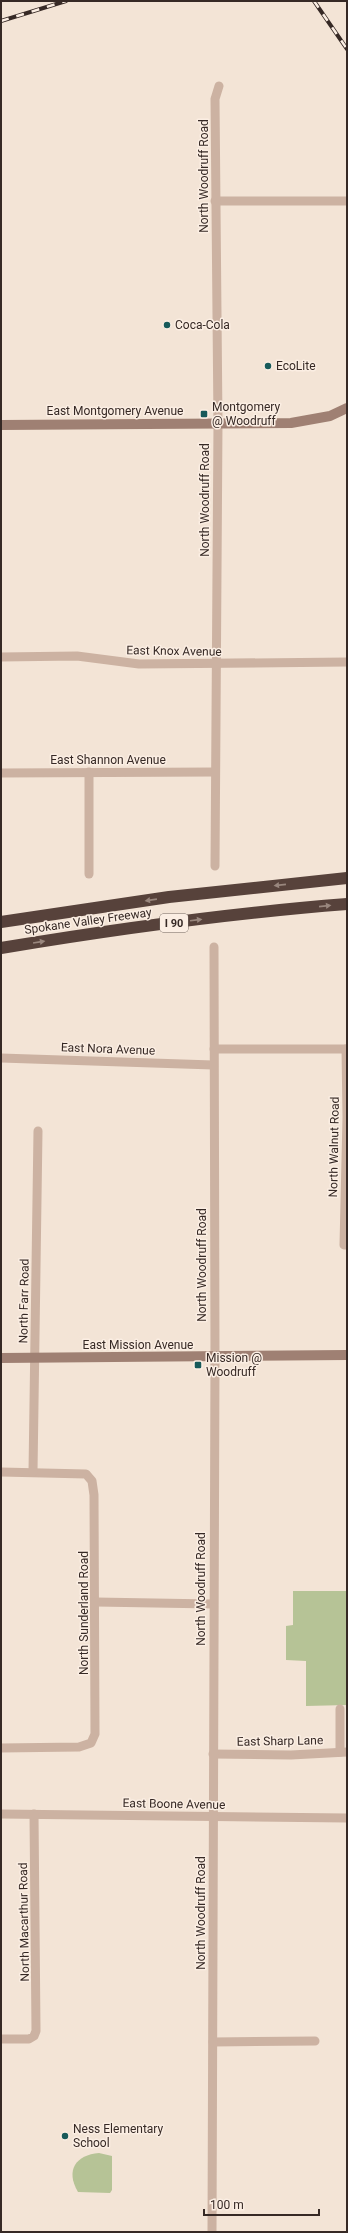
<svg xmlns="http://www.w3.org/2000/svg" width="348" height="2233" font-family="Roboto,sans-serif">
	<style>
		.green { fill: #b6c396 }
		.lines { fill: none; stroke-linecap: round; stroke-linejoin: round }
		.street { stroke: #ccb2a2; stroke-width: 9 }
		.secondary { stroke: #9f8073; stroke-width: 10 }
		.highway { stroke: #57423b; stroke-width: 12 }
		.rail-casing { stroke: #362925; stroke-width: 4 }
		.rail { stroke: #fbeee3; stroke-width: 2.5; stroke-dasharray: 8; stroke-linecap: butt }
		.oneway { fill: #99877e }
		.poi-dot { fill: #175a5a; stroke: #fbeee3; stroke-width: 1.5 }
		.labels { text-anchor: middle; stroke-width: 3; stroke-linejoin: round; paint-order: stroke }
		.shield { fill: #fbeee3; stroke: #71645e; stroke-width: 1 }
		.shield-label { font-size: 11px; font-weight: bold; fill: #362925 }
		.street-label { font-size: 12px; fill: #362925; stroke: #fbeee3 }
		.poi-label { font-size: 12px; fill: #362925; stroke: #fbeee3; text-anchor: start }
	</style>
	<rect width="100%" height="100%" fill="#f3e4d6"/>
	<g class="green">
		<polygon points="293,1591 347,1591 347,1705 306,1706 306,1661 286,1660 286,1626 293,1625"/>
		<path d="M99,2153L112,2156V2190L110,2193L78,2192C65,2170 76,2155 99,2153Z"/>
	</g>
	<g class="lines">
		<g class="street">
			<polyline points="215,201 347,201"/>
			<polyline points="1,657 77,656 139,664 347,662"/>
			<polyline points="89,772 89,874"/>
			<polyline points="1,773 215,772"/>
			<polyline points="215,866 218,423 215,99 219,86"/>
			<polyline points="214,1049 347,1049"/>
			<polyline points="346,1049 347,1117 344,1245 347,1245"/>
			<polyline points="1,1058 213,1065"/>
			<polyline points="1,1472 86,1474 92,1481 94,1495 95,1734 91,1743 79,1747 1,1748"/>
			<polyline points="33,1472 38,1131"/>
			<polyline points="96,1602 213,1604"/>
			<polyline points="340,1709 340,1752"/>
			<polyline points="213,1754 291,1755 347,1752"/>
			<polyline points="1,1814 347,1818"/>
			<polyline points="1,2039 29,2039 34,2036 36,2031 34,1814"/>
			<polyline points="213,2042 315,2041"/>
			<polyline points="212,2232 215,1358 214,947"/>
		</g>
		<g class="secondary">
			<polyline points="1,425 291,423 330,416 347,408"/>
			<polyline points="1,1358 347,1355"/>
		</g>
		<g class="highway">
			<polyline points="1,922 169,897 347,878"/>
			<path d="M1,948C115,929 231,913 347,904"/>
		</g>
		<g class="rail-casing">
			<g id="rail">
				<polyline points="314,1 347,49"/>
				<polyline points="1,21 66,1"/>
			</g>
		</g>
		<use href="#rail" class="rail"/>
	</g>
	<defs><path id="oneway-solid" d="M-6-.8H1V-3.2L6.5 0L1 3.2V.8H-6Z"/></defs>
	<g class="oneway">
		<use href="#oneway-solid" transform="translate(280 885) rotate(174)"/>
		<use href="#oneway-solid" transform="translate(151 900) rotate(172)"/>
		<use href="#oneway-solid" transform="translate(325 906) rotate(-6)"/>
		<use href="#oneway-solid" transform="translate(196 920) rotate(-7)"/>
		<use href="#oneway-solid" transform="translate(39 942) rotate(-9)"/>
	</g>
	<g class="poi-dot">
		<circle cx="167" cy="325" r="4"/>
		<circle cx="268" cy="366" r="4"/>
		<rect x="200" y="410" width="8" height="8" rx="2"/>
		<rect x="194" y="1361" width="8" height="8" rx="2"/>
		<circle cx="65" cy="2136" r="4"/>
	</g>
	<g class="labels">
		<rect class="shield" x="160" y="914" width="28" height="18" rx="3"/>
		<g class="shield-label">
			<text x="174" y="927">I 90</text>
		</g>
		<g class="street-label">
			<text transform="translate(204 176) rotate(-90)" y="4">North Woodruff Road</text>
			<text x="115" y="415">East Montgomery Avenue</text>
			<text transform="translate(205 500) rotate(-90)" y="4">North Woodruff Road</text>
			<text transform="translate(174 651) rotate(1)" y="4">East Knox Avenue</text>
			<text x="108" y="764">East Shannon Avenue</text>
			<text transform="translate(88 921) rotate(-8)" y="4">Spokane Valley Freeway</text>
			<text transform="translate(108 1049) rotate(2)" y="4">East Nora Avenue</text>
			<text transform="translate(334 1147) rotate(-89)" y="4">North Walnut Road</text>
			<text transform="translate(202 1265) rotate(-90)" y="4">North Woodruff Road</text>
			<text transform="translate(24 1301) rotate(-89)" y="4">North Farr Road</text>
			<text x="138" y="1349">East Mission Avenue</text>
			<text transform="translate(201 1589) rotate(-90)" y="4">North Woodruff Road</text>
			<text transform="translate(84 1613) rotate(-90)" y="4">North Sunderland Road</text>
			<text transform="translate(280 1741) rotate(-1)" y="4">East Sharp Lane</text>
			<text transform="translate(174 1804) rotate(1)" y="4">East Boone Avenue</text>
			<text transform="translate(201 1913) rotate(-90)" y="4">North Woodruff Road</text>
			<text transform="translate(24 1922) rotate(-91)" y="4">North Macarthur Road</text>
		</g>
		<g class="poi-label">
			<text x="175" y="329">Coca-Cola</text>
			<text x="276" y="370">EcoLite</text>
			<text x="212" y="411">Montgomery<tspan x="212" dy="14">@ Woodruff</tspan></text>
			<text x="206" y="1362">Mission @<tspan x="206" dy="14">Woodruff</tspan></text>
			<text x="73" y="2133">Ness Elementary<tspan x="73" dy="14">School</tspan></text>
		</g>
	</g>
	<rect width="348" height="2233" fill="none" stroke="#362925" stroke-width="4"/>
	<path d="M204 2209v6h115v-6" fill="none" stroke="#362925" stroke-width="2"/>
	<text x="210" y="2209" font-size="12" fill="#362925" stroke="#fbeee3" stroke-width="3" paint-order="stroke">100 m</text>
</svg>
